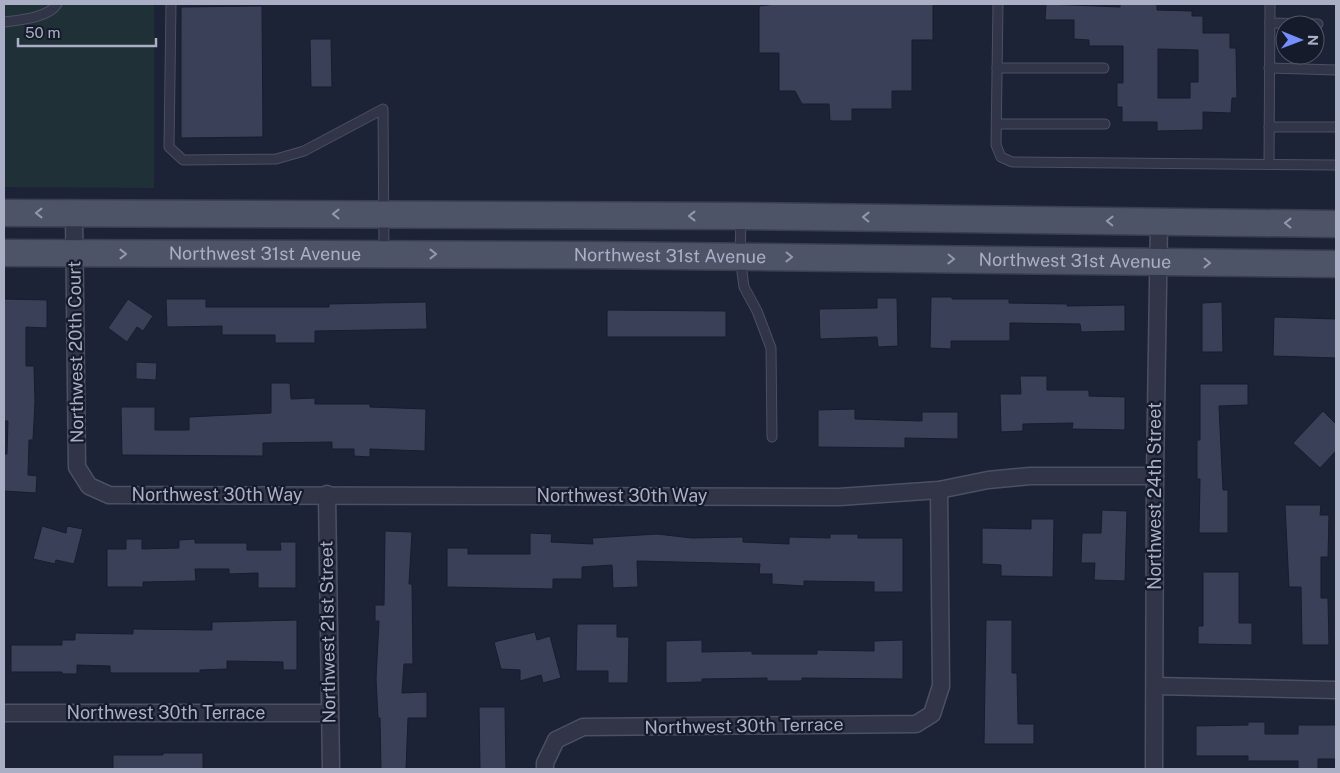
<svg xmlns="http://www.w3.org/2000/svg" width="1340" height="773" font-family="'Public Sans',sans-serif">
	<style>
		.green { fill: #1f3037 }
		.building { fill: #394058; stroke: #181d2d; fill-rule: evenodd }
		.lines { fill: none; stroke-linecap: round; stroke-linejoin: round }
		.service-casing { stroke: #4b5062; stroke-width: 11 }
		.minor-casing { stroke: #4b5062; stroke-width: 19 }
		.primary-casing { stroke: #3a3f50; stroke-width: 29 }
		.service { stroke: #313547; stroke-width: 9 }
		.minor { stroke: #313547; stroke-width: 16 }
		.primary { stroke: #4e5467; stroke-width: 26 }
		.oneway { stroke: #9398ae }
		.labels { text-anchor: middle; stroke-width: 4.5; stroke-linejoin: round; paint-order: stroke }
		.street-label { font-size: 18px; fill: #aaafc5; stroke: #161b2b }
	</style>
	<rect width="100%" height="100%" fill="#1d2336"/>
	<polygon class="green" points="4,4 154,4 154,188 4,187"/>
	<g class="building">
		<polygon points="776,4 933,4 933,40 912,40 912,91 892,91 892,109 852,109 852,121 830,121 829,104 802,104 795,91 779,91 779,53 759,53 759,6"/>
		<path d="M1046,4L1120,7V4H1153L1157,5V10L1192,11V16H1203V33H1230V48H1236L1237,98H1232L1231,113L1203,112V130L1157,131V122H1122V107H1117V83H1123V46H1089V40L1074,39V20H1045ZM1158,49L1198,50V82H1190V98H1158Z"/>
		<polygon points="262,6 263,137 181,138 181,7"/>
		<polygon points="310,39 331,39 332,87 311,87"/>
		<polygon points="931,297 952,297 952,299 1009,299 1009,303 1067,304 1067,306 1125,305 1125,331 1081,332 1080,324 1010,323 1010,341 951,341 951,349 930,348"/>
		<polygon points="877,298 897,298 898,346 878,347 877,337 820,339 819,309 877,308"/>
		<polygon points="4,299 47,300 47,328 26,327 26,366 34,366 35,402 33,440 29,440 28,475 37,476 36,493 4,491 4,454 7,454 8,421 4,421"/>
		<polygon points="128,299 153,316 143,331 137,327 127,342 108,328"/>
		<polygon points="166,299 206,299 206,307 329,307 329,304 426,302 427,329 315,331 315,343 275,343 275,335 222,335 222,326 167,327"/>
		<polygon points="1222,302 1223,352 1202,352 1202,303"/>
		<polygon points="607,310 726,311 726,337 607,337"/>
		<polygon points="1274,317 1336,319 1336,358 1273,356"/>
		<polygon points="136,362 157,363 156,380 136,379"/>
		<polygon points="1020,376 1047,376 1047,390 1089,390 1089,396 1125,397 1125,430 1072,429 1073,423 1023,424 1023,431 1001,432 1000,394 1021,394"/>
		<polygon points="271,383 290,383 291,399 315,398 315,404 370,404 370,407 426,409 425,451 370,449 370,457 354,456 354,449 332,449 332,442 263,443 263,456 122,455 121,407 155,407 155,430 189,430 189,417 271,413"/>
		<polygon points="1200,384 1248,384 1248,405 1219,406 1223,490 1228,490 1228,533 1199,533 1200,479 1197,479 1197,440 1200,440"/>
		<polygon points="855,409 855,419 922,421 922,412 958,412 958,439 905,438 905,448 818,447 818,410"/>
		<polygon points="1323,411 1336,424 1336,451 1320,468 1293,443"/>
		<polygon points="1285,505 1321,505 1320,515 1329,515 1328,557 1321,557 1321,598 1328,598 1329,645 1302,645 1301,587 1289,587"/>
		<polygon points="1102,510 1127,511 1125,581 1094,580 1095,563 1081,563 1082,533 1101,533"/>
		<polygon points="1031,519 1054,519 1053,577 1001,576 1001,565 982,564 982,528 1031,529"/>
		<polygon points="42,526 66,533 67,526 83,529 74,564 56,560 55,564 33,559"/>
		<polygon points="385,531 412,532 409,584 412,584 413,664 404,664 402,693 427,692 427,718 408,718 406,769 381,769 380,718 378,718 376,679 379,621 375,621 375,605 384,605"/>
		<polygon points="530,533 552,534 551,542 593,544 592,538 657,534 692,538 743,537 743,542 789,544 789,537 830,538 830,534 858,534 858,538 903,538 903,592 874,592 874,582 804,581 804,586 772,584 772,574 759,574 760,564 637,561 638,587 613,588 612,565 582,567 582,579 553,579 553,589 447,587 447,548 468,548 468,554 530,554"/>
		<polygon points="126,539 142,539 142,549 179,548 179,540 195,539 195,543 247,543 247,550 281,550 280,542 296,542 296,588 258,588 258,573 229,574 229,569 195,569 196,581 143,582 143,587 107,587 107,549 126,549"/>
		<polygon points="1203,572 1239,572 1239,623 1252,623 1252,645 1198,644 1198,626 1203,626"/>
		<polygon points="297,620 297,670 283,670 283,662 227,661 227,669 200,670 200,673 110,673 110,666 77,665 77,674 62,674 62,672 11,672 11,645 62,645 62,640 75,640 75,633 133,634 133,629 212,630 212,622"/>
		<polygon points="986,620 1012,620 1012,673 1017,673 1018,724 1034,724 1034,744 984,744"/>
		<polygon points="577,624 617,624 617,637 629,637 628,683 608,683 608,671 576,671"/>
		<polygon points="535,632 537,640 550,636 561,678 543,683 541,675 520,681 520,670 501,669 494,642"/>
		<polygon points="702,640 702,652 752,651 752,654 817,654 817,650 874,651 874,641 903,640 903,679 802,678 802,681 767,681 767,678 702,679 702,682 666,683 666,641"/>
		<polygon points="479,707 505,707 506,769 480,769"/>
		<polygon points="1248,722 1265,722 1265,734 1298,734 1298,725 1336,725 1336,759 1318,759 1318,769 1298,769 1298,761 1248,761 1248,756 1196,756 1196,726 1248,725"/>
		<polygon points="163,753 203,753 203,769 113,769 113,755 163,755"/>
	</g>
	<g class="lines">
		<g class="service-casing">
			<g id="service">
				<polyline points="171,4 169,147 183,160 276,159 304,151 383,109 384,253"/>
				<polyline points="998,4 996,145 1001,157 1012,162 1336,165"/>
				<path d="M4,22C20,20 48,18 57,4"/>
				<polyline points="1270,23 1318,24"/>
				<polyline points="997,68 1104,68"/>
				<polyline points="1269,68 1336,70"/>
				<polyline points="997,124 1105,124"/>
				<polyline points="1269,127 1336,127"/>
				<polyline points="1269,164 1270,4"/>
				<polyline points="741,218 740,257 744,287 757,311 771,348 772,437"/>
			</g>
		</g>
		<g class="minor-casing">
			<g id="minor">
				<polyline points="74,214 77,467 89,486 109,495 839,497 939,490 988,480 1030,476 1155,476"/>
				<polyline points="327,494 331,769"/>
				<polyline points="1155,686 1336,690"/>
				<polyline points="4,713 329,713"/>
				<polyline points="545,769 545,763 556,740 583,727 916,724 932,714 941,686 939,490"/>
				<polyline points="1154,769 1155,476 1159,222"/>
			</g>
		</g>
		<g class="primary-casing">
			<g id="primary">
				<polyline points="4,213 741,216 1336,224"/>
				<path id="s1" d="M4,253L591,255L1336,264"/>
			</g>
		</g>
		<use href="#service" class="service"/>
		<use href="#minor" class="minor"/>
		<use href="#primary" class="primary"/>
	</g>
	<defs><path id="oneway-chevron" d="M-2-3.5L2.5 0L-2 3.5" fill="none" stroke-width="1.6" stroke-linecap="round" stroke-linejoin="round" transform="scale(1.25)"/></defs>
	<g class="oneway">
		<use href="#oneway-chevron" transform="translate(39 213) rotate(-180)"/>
		<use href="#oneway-chevron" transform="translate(336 214) rotate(180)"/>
		<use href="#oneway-chevron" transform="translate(692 216) rotate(-180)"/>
		<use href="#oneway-chevron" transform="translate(866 217) rotate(-179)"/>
		<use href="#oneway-chevron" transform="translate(1110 221) rotate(-179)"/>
		<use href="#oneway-chevron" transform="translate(1288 223) rotate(-179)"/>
		<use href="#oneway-chevron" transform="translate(123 254)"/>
		<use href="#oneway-chevron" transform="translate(433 254)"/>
		<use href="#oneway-chevron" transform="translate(789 257) rotate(1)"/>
		<use href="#oneway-chevron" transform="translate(951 259) rotate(1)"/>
		<use href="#oneway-chevron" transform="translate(1207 263) rotate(1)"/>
	</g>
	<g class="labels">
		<g class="street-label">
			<text dy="6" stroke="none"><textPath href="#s1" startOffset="261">Northwest 31st Avenue</textPath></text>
			<text dy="6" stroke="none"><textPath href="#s1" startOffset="666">Northwest 31st Avenue</textPath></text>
			<text dy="6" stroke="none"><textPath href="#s1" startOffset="1071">Northwest 31st Avenue</textPath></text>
			<text transform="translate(76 352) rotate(-91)" y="6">Northwest 20th Court</text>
			<text x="217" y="501">Northwest 30th Way</text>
			<text x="622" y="502">Northwest 30th Way</text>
			<text transform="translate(1155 496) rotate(-90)" y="6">Northwest 24th Street</text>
			<text transform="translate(328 632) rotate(-91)" y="6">Northwest 21st Street</text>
			<text x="166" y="719">Northwest 30th Terrace</text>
			<text transform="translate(744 726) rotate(-1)" y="6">Northwest 30th Terrace</text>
		</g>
	</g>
	<rect width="1340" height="773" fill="none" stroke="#aaafc5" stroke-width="10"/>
	<g transform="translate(1300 40) rotate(91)"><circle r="24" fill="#161b2b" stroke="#515669"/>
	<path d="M0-4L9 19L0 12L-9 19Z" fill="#758fff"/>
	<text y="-8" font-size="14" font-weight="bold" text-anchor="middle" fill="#aaafc5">N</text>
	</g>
	<path d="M18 38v8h138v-8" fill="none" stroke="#aaafc5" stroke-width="2.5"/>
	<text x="25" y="38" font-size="15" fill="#aaafc5" stroke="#161b2b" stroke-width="4" paint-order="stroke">50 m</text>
</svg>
